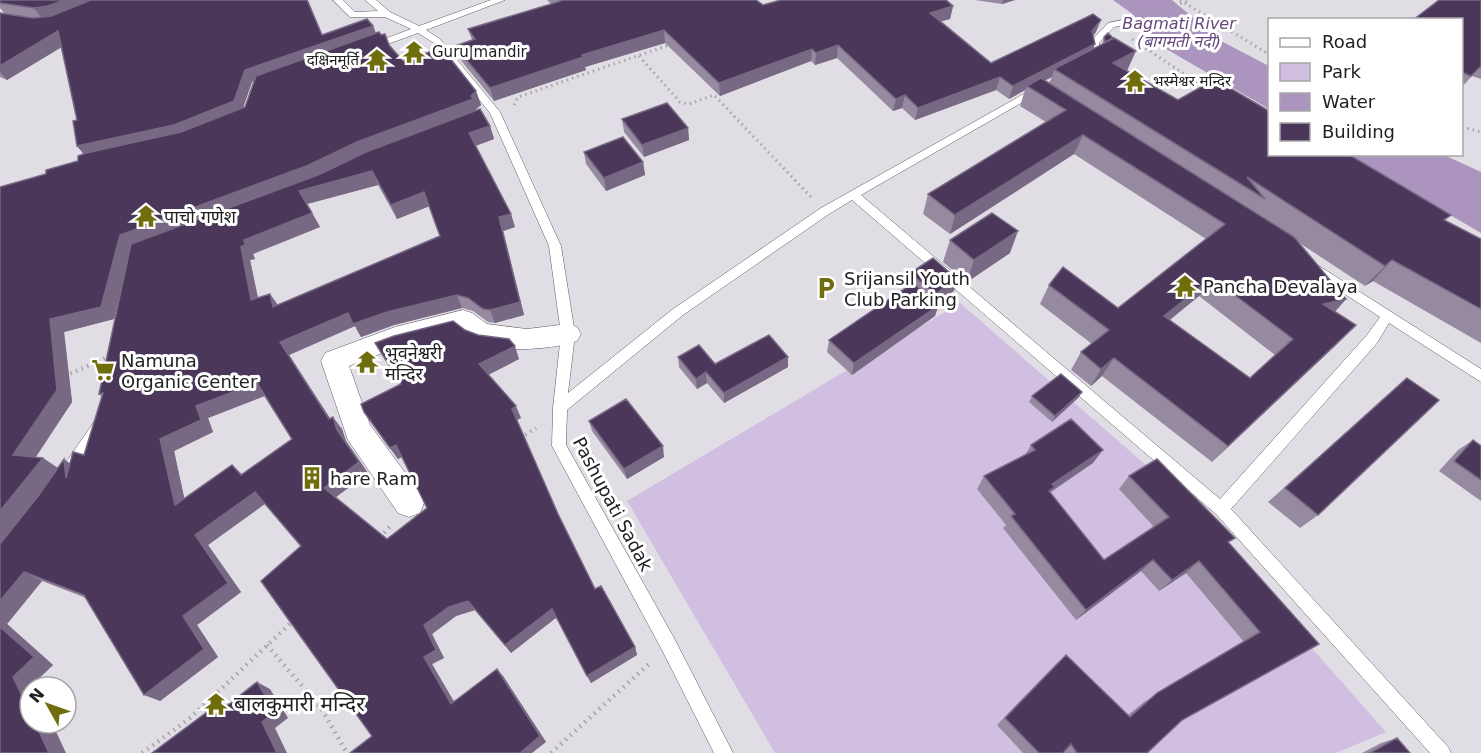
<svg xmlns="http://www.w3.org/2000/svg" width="1481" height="753" font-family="'DejaVu Sans','Noto Sans Devanagari',sans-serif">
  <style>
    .green { fill: #d1bfe2 }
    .water { fill: #ab95be }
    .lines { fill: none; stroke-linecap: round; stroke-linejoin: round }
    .service-casing { stroke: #5e5b61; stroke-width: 1 }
    .minor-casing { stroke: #5e5b61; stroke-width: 1 }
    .path-far2 { stroke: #a6a3a9; stroke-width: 3; stroke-dasharray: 1.5 4; stroke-linecap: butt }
    .path-far1 { stroke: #a6a3a9; stroke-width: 4; stroke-dasharray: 1.5 4.5; stroke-linecap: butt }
    .path { stroke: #a6a3a9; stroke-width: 4.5; stroke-dasharray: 1.5 5; stroke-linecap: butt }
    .service { fill: #fff; fill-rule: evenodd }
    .minor { fill: #fff; fill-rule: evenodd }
    .wall { fill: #968aa0; fill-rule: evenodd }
    .shaded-wall { fill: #776984 }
    .building { fill: #4a375a; stroke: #776984; stroke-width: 1.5; fill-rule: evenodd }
    .labels { text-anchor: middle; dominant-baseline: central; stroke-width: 6; stroke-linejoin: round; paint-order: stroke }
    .far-poi-label { font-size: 15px; fill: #212023; stroke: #fff; text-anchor: start }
    .far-water-label { font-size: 16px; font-style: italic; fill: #65477d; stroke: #fff }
    .poi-label { font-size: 18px; fill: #212023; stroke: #fff; text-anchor: start }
    .street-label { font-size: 18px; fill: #212023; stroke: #fff }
    .near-poi-label { font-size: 21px; fill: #212023; stroke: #fff; text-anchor: start }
  </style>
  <rect width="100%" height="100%" fill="#e1dde5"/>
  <!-- green -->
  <path class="green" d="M 960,303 L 1163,480 L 1386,732 L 1336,753 L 775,753 L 627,501 Z"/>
  <!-- water -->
  <path class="water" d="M 1113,0 L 1172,0 L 1221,41 L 1269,66 L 1269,109 L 1163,47 L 1131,13 Z
    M 1347,155 L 1444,155 L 1481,172 L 1481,233 Z"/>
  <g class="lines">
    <!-- service casing -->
    <g class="service-casing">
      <path id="service" d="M 333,0 L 343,0 L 355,12 L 378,11 L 365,0 L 376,0 L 390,12 L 419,26 L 491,0 L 505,0 L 426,30 L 440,39 L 500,112 L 561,246 L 575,334 L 568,393 L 673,309 L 821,208 L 1038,86 L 1042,87 L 1042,91 L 861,195 L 1220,499 L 1367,335 L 1380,317 L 1308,270 L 1306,267 L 1308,264 L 1316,264 L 1481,369 L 1481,382 L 1389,323 L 1377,343 L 1231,509 L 1448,747 L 1451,753 L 1430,753 L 1216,514 L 852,200 L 829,214 L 683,315 L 567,410 L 566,445 L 674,638 L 733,753 L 714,753 L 662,650 L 552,446 L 553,408 L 561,334 L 549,246 L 490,113 L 434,43 L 418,33 L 374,49 L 368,49 L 368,45 L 411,29 L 385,17 L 350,17 Z
        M 1127,19 L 1130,20 L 1130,24 L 1114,27 L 1099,43 L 1103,59 L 1101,61 L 1089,64 L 1087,62 L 1093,58 L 1091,41 L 1108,23 Z
        M 99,420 L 104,422 L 106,426 L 104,430 L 76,472 L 71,473 L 66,472 L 64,467 L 66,462 L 94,422 Z"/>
    </g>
    <!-- minor casing -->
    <g class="minor-casing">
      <path id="minor" d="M 463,310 L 472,313 L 487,324 L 527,329 L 568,324 L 577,327 L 581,334 L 577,341 C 552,350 499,353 474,342 C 469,340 464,335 459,331 L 400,346 L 349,366 L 370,425 L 420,493 L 424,503 L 420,513 L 409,517 L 398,513 L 348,440 L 321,361 L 325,353 L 395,327 Z"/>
    </g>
    <!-- path-far2 -->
    <path class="path-far2" d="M 1180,0 L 1270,55
      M 1144,16 L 1191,0
      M 1132,39 L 1205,88
      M 639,56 L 680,102 L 689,104 L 714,95 L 812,198
      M 514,105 L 518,97 L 672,44
      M 1462,127 L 1481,132"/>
    <!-- path-far1 -->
    <path class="path-far1" d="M 65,376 L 110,356
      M 520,438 L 536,428"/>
    <!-- path -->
    <path class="path" d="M 380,538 L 390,526
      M 267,645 L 321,708 L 347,753
      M 142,753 L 189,719 L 294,620
      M 551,753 L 651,662"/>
    <!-- service -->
    <use href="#service" class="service"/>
    <!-- minor -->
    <use href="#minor" class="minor"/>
  </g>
  <!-- wall -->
  <path class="wall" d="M 0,0 L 308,0 L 322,35 L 373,26 L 376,34 L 389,45 L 403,61 L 476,91 L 481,105 L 476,109 L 477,110 L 490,126 L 494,139 L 476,146 L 515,227 L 503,231 L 524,315 L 495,323 L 488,322 L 473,311 L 462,308 L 394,325 L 361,337 L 355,326 L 289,355 L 330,418 L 342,429 L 346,441 L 368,473 L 335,498 L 387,539 L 427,508 L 402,457 L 398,459 L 364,412 L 401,384 L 375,343 L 465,330 L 519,359 L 488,375 L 521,418 L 517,420 L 558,514 L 595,589 L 635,647 L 637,655 L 591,683 L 557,617 L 511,653 L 475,610 L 456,616 L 432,634 L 444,658 L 432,664 L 453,701 L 503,676 L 546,742 L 372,736 L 301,546 L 265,504 L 208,545 L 241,592 L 197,625 L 218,657 L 160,701 L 86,598 L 42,581 L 7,624 L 53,665 L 33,684 L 0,753 L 0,187 L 46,174 L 78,161 L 84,154 L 77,146 L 77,120 L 62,47 L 7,80 L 0,77 L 0,13 L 5,14 L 0,8 ZM 254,81 L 245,107 L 243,108 L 252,82 ZM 378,185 L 397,219 L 429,206 L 440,236 L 278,305 L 270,294 L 258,298 L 250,260 L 255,259 L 253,254 L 320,227 L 307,204 ZM 126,271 L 99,394 L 102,397 L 84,455 L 70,463 L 58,468 L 43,458 L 36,457 L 72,402 L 64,332 L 114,319 ZM 265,396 L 292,439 L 242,474 L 232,465 L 184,498 L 174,451 L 213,432 L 208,418 ZM 46,485 L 39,495 L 16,523 Z
    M 547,0 L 756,0 L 763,5 L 953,6 L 950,19 L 941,21 L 991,63 L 1096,32 L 1093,36 L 1094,49 L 1102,44 L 1104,37 L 1127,71 L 1178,100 L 1446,221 L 1481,239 L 1481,343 L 1373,281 L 1365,286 L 1298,242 L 1346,299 L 1335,312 L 1338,343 L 1212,462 L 1102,376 L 1091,386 L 1071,370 L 1081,352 L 1092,344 L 1040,304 L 1049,285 L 1118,308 L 1206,239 L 1074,154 L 950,234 L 923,214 L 928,194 L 1046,122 L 1020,106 L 1025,90 L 1009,99 L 996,90 L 915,120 L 902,108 L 893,111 L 837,58 L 815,65 L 811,61 L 720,96 L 665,43 L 585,67 L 586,70 L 494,101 L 459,58 L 455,46 L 472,40 L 468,29 L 551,4 ZM 1052,77 L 1049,83 L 1045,80 ZM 1199,296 L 1275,355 L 1250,378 L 1170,320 Z
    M 975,0 L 1015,0 L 1002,4 Z
    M 1481,0 L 1481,79 L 1472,76 L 1462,87 L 1461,20 Z
    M 622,119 L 688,128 L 689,140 L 644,157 L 624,132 Z
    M 584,152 L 643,162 L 645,175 L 606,191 L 586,164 Z
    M 950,240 L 1010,253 L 967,282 L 943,262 Z
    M 910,273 L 954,291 L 936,302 L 935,316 L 852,375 L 827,352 L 829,340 L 909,286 L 907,285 Z
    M 678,357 L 715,364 L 788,367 L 724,403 L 707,383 L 697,389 L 679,367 Z
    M 1407,378 L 1318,515 L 1300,528 L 1268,502 Z
    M 1082,392 L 1078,398 L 1052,422 L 1029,402 L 1032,396 Z
    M 589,421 L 664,457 L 627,479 L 592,431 Z
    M 1473,440 L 1481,446 L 1481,501 L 1439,471 L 1458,450 Z
    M 1031,445 L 1093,463 L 1050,493 L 1104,560 L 1154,527 L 1119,489 L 1129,476 L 1229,543 L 1319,644 L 1182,720 L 1147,753 L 1023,753 L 997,725 L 1056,664 L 1066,655 L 1128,715 L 1144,702 L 1244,642 L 1186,573 L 1159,591 L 1141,571 L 1076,620 L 1003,528 L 1006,525 L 977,489 L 984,476 L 1025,455 Z
    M 1397,738 L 1410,753 L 1362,753 L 1381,743 Z"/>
  <!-- shaded-wall -->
  <path class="shaded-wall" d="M 64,0 L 105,0 L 43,20 L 34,8 Z
    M 307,0 L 325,42 L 373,26 L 378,38 L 252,82 L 241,113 L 182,137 L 87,158 L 77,146 L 245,70 Z
    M 1003,0 L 1015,0 L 1002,4 Z
    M 953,6 L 950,19 L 928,25 L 930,13 Z
    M 1101,20 L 1096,32 L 1087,44 L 1092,31 Z
    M 664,30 L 665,43 L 585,67 L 586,70 L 494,101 L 490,88 L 582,55 Z
    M 58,31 L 68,43 L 7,80 L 0,72 L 0,66 Z
    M 1095,44 L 1090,57 L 1054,69 L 1052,77 L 1030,88 L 1027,86 L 1025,90 L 1009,99 L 1013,86 Z
    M 838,45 L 837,58 L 815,65 L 816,53 Z
    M 812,49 L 811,61 L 720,96 L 719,83 Z
    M 1136,51 L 1126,73 L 1113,63 Z
    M 1000,77 L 996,90 L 915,120 L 918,108 Z
    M 476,91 L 481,105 L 476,109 L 478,113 L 316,179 L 131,248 L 114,319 L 64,332 L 72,402 L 29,467 L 13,455 L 50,319 L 120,235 L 357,142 L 471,96 Z
    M 905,95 L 902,108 L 893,111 L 896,99 Z
    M 490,126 L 494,139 L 474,146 L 469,133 Z
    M 688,128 L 689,140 L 644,157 L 642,145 Z
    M 1083,135 L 1074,154 L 950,234 L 955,215 Z
    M 643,162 L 645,175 L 606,191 L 604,178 Z
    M 372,171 L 378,185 L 307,204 L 320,227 L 253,254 L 255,259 L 250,260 L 261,313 L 251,300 L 241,247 L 244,240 L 299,191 Z
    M 424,192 L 430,206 L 397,219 L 391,205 Z
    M 511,214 L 515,227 L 503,231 L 524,315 L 495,323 L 490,310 L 499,217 Z
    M 1018,231 L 1010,253 L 967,282 L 974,260 Z
    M 1392,260 L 1373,281 L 1365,286 L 1385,266 Z
    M 1212,278 L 1199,296 L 1152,334 L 1164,316 Z
    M 957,279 L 954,291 L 931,305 L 935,294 Z
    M 270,294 L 279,307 L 273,307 Z
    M 457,295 L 462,308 L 394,325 L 361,337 L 355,326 L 289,355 L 336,428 L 333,417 L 342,429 L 346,441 L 368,473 L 333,499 L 324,488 L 280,342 L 348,313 L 387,312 Z
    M 1346,299 L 1329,318 L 1323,304 Z
    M 939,305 L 935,316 L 852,375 L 854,363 Z
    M 1356,325 L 1338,343 L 1212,462 L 1228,446 Z
    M 515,346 L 519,359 L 484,377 L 479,364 Z
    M 788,357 L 788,367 L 724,403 L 724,393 Z
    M 1114,358 L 1102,376 L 1091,386 L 1101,369 Z
    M 706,372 L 707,383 L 697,389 L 696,379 Z
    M 257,383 L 267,395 L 208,418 L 213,432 L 174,451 L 188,515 L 175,505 L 160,439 L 196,406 Z
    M 1082,392 L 1078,398 L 1052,422 L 1055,416 Z
    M 516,406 L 521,418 L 517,420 L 512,409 Z
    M 396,445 L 404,456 L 398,459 L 390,448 Z
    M 663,446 L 664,457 L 627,479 L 624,469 Z
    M 1103,450 L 1093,463 L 1051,491 L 1046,499 L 1052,484 Z
    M 43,458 L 59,469 L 0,544 L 0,511 Z
    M 64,459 L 79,470 L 66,478 Z
    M 255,492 L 266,503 L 208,545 L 241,592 L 197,625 L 218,657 L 160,701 L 144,695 L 183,616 L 195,535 Z
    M 1153,560 L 1141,571 L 1076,620 L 1086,610 Z
    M 1199,561 L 1186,573 L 1159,591 L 1172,580 Z
    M 24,572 L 42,581 L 7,624 L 53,665 L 33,684 L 34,687 L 30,687 L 30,712 L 13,677 L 0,627 L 0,601 Z
    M 468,601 L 475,610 L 456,616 L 432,634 L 444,658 L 432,664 L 459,710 L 451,704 L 424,657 L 424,625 L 449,607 Z
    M 552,609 L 557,617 L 511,653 L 505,645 Z
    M 635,647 L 637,655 L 591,683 L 587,676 Z
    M 497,669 L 503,676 L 546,742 L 532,753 L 520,753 Z
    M 257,682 L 270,689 L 288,718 L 275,728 L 287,753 L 277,753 L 262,722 Z
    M 35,723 L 52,723 L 66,753 L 49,753 Z"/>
  <!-- building -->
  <path class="building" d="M 0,0 L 64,0 L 48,6 L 34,8 L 0,3 Z
    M 91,0 L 307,0 L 322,35 L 367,19 L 373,26 L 245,70 L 234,101 L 174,125 L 77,146 L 73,121 L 77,120 L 58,31 L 0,66 L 0,13 L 33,18 L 51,16 Z
    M 560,0 L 756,0 L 763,5 L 781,0 L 946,0 L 953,6 L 930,13 L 991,63 L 1093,14 L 1101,20 L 1092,31 L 1095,44 L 1013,86 L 1000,77 L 918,108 L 905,95 L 896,99 L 838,45 L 816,53 L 812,49 L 719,83 L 664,30 L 582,55 L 583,57 L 490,88 L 455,46 L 475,39 L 468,29 L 561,1 Z
    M 1439,0 L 1481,0 L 1481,66 L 1471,76 L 1461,72 L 1461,20 L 1413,20 Z
    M 379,32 L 381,35 L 385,34 L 389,45 L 403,61 L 442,48 L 476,91 L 471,96 L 473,99 L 357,142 L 309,165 L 120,235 L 101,307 L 50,319 L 57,390 L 13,455 L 43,458 L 0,511 L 0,187 L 46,174 L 46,170 L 78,161 L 78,156 L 86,153 L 181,132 L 245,107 L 256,76 Z
    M 1108,33 L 1113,38 L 1105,42 L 1104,37 Z
    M 1114,38 L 1136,51 L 1113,63 L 1178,100 L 1215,79 L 1269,111 L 1269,154 L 1348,154 L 1451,215 L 1444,220 L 1481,239 L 1481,309 L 1392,260 L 1385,266 L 1247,177 L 1265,199 L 1054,69 Z
    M 1041,78 L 1294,237 L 1346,299 L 1323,304 L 1356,325 L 1228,446 L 1114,358 L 1101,369 L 1081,352 L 1109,330 L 1049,285 L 1063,267 L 1118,308 L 1225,224 L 1083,135 L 955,215 L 928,194 L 1066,110 L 1027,86 ZM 1212,278 L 1293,339 L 1250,378 L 1164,316 Z
    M 667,103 L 688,128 L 642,145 L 622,119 Z
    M 480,109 L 490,126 L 469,133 L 511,214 L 499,217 L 520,302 L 490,310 L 483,309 L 468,298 L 457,295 L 387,312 L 353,324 L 348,313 L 280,342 L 329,419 L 333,417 L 337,430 L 359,462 L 324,488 L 387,539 L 427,508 L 396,445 L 390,448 L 364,412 L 361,404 L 401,384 L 375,343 L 394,336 L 453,321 L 465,330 L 478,335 L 509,339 L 515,346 L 479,364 L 516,406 L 512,409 L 558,514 L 595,589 L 601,586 L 635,647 L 587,676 L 552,609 L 505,645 L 468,601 L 449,607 L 424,625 L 436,650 L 424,657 L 451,704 L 497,669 L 540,736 L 520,753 L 350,753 L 372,736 L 261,581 L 301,546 L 255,492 L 195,535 L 228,583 L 183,616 L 204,649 L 144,695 L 84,595 L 24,572 L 0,601 L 0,544 L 39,495 L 64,459 L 66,478 L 73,452 L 84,455 L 103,393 L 99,394 L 131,244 L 318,175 L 366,152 ZM 372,171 L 391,205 L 424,192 L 440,236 L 273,307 L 270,294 L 251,300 L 241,247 L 245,245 L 244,240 L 312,213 L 299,191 ZM 257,383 L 292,439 L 241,475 L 232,465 L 175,505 L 160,439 L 201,420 L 196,406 Z
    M 623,137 L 643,162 L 604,178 L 584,152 Z
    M 992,213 L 1018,231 L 974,260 L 950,240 Z
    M 933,258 L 957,279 L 935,294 L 910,273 Z
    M 913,283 L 939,305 L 854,363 L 829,340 Z
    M 769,335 L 788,357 L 724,393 L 706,372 L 696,379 L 678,357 L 699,345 L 715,364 Z
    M 1061,374 L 1082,392 L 1055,416 L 1032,396 Z
    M 1407,378 L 1439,400 L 1318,515 L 1285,488 Z
    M 626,399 L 663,446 L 624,469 L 589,421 Z
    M 1071,419 L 1103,450 L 1052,484 L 1055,487 L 1049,491 L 1104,560 L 1169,517 L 1129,476 L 1157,459 L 1235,538 L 1228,542 L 1319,644 L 1182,720 L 1147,753 L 1077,753 L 1071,744 L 1063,753 L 1039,753 L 1005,718 L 1066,655 L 1130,717 L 1157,693 L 1260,632 L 1199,561 L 1172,580 L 1153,560 L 1086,610 L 1011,516 L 1015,514 L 984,476 L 1035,450 L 1031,445 Z
    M 1473,440 L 1481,446 L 1481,480 L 1454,461 Z
    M 0,627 L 34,657 L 13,677 L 30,712 L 30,723 L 35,723 L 49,753 L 0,753 Z
    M 257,682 L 275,712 L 262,722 L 277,753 L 152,753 L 211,709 L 215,715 Z
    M 1397,738 L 1410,753 L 1370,753 Z"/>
  <!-- icons -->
  <defs>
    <g id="temple-bare" transform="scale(1.8)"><path d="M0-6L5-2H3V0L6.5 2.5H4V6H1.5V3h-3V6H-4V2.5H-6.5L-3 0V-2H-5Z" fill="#706d0d" stroke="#fff" stroke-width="2.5" paint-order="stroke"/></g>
    <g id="parking-bare" transform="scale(1.8)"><path d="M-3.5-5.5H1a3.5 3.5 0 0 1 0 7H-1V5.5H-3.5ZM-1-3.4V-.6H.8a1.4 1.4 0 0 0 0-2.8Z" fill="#706d0d" stroke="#fff" stroke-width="2.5" paint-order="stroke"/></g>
    <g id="supermarket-bare" transform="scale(1.8)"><path d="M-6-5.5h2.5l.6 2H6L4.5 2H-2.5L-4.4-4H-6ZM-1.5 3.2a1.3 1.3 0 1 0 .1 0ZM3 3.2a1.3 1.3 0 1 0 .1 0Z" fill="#706d0d" stroke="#fff" stroke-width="2.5" paint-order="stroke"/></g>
    <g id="building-bare" transform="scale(1.8)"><path d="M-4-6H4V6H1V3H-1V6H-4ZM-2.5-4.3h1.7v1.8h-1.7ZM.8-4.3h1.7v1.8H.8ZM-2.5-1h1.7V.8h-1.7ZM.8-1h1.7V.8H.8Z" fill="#706d0d" stroke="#fff" stroke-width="2.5" paint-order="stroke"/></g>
  </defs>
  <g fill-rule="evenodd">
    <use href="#temple-bare" x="414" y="52"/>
    <use href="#temple-bare" x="377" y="60"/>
    <use href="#temple-bare" x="1135" y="81"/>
    <use href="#temple-bare" x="146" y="216"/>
    <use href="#temple-bare" x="1185" y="286"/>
    <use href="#parking-bare" x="826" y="288"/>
    <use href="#temple-bare" x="367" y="362"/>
    <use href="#supermarket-bare" x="103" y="370"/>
    <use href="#building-bare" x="312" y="478"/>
    <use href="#temple-bare" x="216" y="704"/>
  </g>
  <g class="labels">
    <!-- far-poi labels -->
    <g class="far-poi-label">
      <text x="432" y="52">Guru mandir</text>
      <text x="359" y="60" text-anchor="end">दक्षिनमूर्ति</text>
      <text x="1153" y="81">भस्मेश्वर मन्दिर</text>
    </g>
    <!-- far-water labels -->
    <g class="far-water-label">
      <text x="1179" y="23">Bagmati River<tspan x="1179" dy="18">(बागमती नदी)</tspan></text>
    </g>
    <!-- poi labels -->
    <g class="poi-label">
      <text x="164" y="216">पाचो गणेश</text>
      <text x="844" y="278">Srijansil Youth<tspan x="844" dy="21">Club Parking</tspan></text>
      <text x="1203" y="286">Pancha Devalaya</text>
      <text x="385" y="352">भुवनेश्वरी<tspan x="385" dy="21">मन्दिर</tspan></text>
      <text x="121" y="360">Namuna<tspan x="121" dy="21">Organic Center</tspan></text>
      <text x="330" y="478">hare Ram</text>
    </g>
    <!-- street labels -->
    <g class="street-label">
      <text transform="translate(613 504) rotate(62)">Pashupati Sadak</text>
    </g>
    <!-- near-poi labels -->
    <g class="near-poi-label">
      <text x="234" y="704">बालकुमारी मन्दिर</text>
    </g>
  </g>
  <!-- legend -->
  <rect x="1268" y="18" width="195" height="138" fill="#ffffff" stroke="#a6a6a7" stroke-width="1.5"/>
  <rect x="1280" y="38" width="30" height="9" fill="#ffffff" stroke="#a6a6a7" stroke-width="1.5"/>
  <text x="1322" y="48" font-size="18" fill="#212023">Road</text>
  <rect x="1280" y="63" width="30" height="18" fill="#d1bfe2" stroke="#a6a6a7" stroke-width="1.5"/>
  <text x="1322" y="78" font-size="18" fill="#212023">Park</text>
  <rect x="1280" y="93" width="30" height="18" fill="#ab95be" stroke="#a6a6a7" stroke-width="1.5"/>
  <text x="1322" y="108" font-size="18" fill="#212023">Water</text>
  <rect x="1280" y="123" width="30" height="18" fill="#4a375a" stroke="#a6a6a7" stroke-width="1.5"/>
  <text x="1322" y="138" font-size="18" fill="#212023">Building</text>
  <!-- north arrow -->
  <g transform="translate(48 705) rotate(310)"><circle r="28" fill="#ffffff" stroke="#a6a6a7" stroke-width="1.5"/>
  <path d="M0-4.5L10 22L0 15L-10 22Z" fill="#706d0d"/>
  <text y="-9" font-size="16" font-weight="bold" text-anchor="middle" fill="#212023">N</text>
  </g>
</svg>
